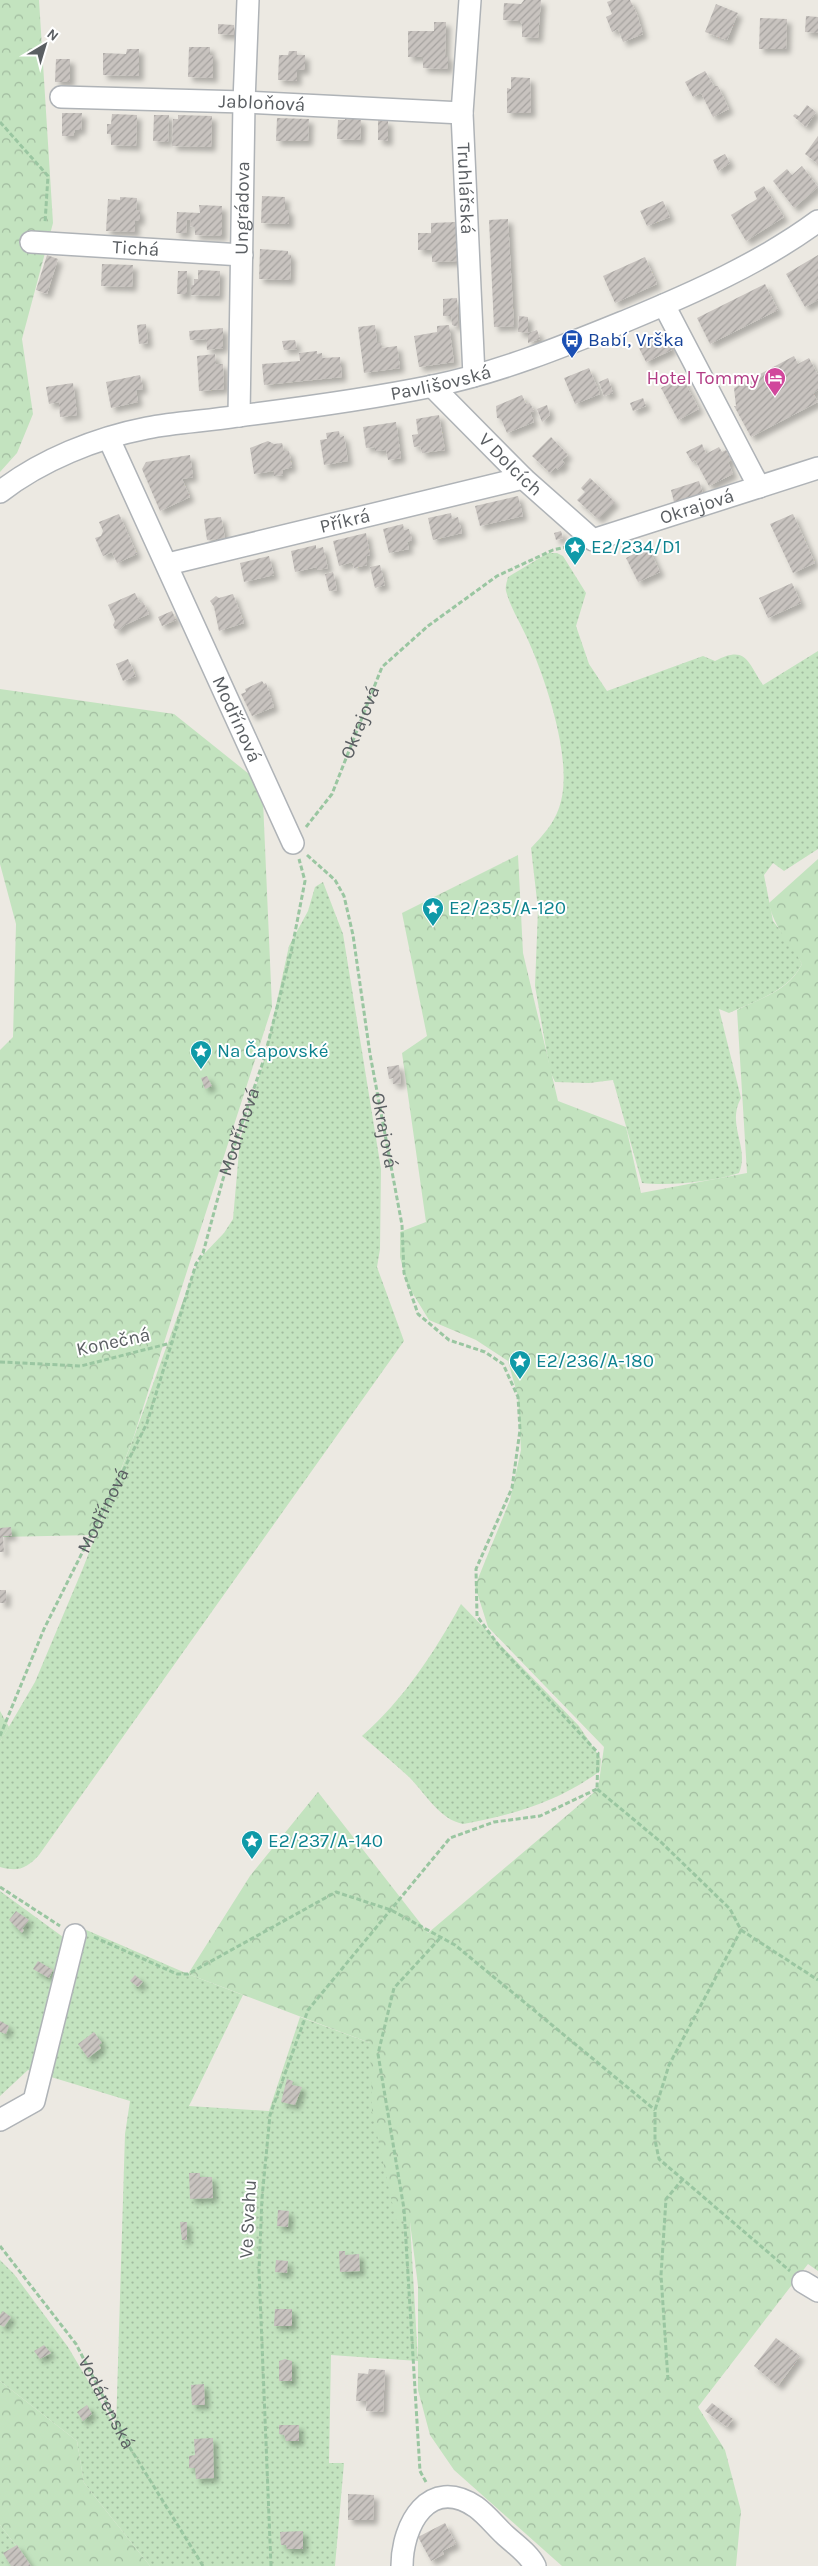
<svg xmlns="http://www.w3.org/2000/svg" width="818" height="2566" font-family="Karla,sans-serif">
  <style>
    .green { fill: url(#green-dots) }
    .forest { fill: url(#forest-crowns) }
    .building { fill: url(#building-hatch); filter: url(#shadow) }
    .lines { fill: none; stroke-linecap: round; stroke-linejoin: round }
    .minor-casing { stroke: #afb3b7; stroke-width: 24 }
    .path { stroke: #9ac6a1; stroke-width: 3; stroke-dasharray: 5 2.5; stroke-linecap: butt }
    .minor { stroke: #fff; stroke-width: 21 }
    .labels { text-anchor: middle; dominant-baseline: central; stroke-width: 4; stroke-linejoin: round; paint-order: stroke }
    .street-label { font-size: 19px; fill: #5a5e62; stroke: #fff }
    .transit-label { font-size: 19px; fill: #164399; stroke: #fff; text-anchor: start }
    .hotel-label { font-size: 19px; fill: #b23c85; stroke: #fff; text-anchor: end }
    .culture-label { font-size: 19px; fill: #0d838f; stroke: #fff; text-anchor: start }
  </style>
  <defs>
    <pattern id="green-dots" width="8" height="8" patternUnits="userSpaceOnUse" patternTransform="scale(1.25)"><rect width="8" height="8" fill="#c3e3bf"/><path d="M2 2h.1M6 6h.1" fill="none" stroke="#a1bb9f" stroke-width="1.8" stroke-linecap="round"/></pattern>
    <pattern id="forest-crowns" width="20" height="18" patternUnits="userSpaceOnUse" patternTransform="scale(1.25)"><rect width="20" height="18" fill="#c3e3bf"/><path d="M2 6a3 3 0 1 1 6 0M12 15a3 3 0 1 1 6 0" fill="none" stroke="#a1bb9f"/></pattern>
    <pattern id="building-hatch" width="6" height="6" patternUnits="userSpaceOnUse" patternTransform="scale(1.25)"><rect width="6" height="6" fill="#c8c3bf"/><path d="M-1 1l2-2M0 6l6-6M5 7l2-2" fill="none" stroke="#a5a29f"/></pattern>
    <filter id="shadow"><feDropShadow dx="4.5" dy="4.5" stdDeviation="2.5" flood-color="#0004"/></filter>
  </defs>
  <rect width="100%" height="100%" fill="#ece9e2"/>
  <!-- green -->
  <path class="green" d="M 548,553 L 557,553 L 563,556 L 586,593 L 576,626 L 589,664 L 607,691 L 703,656 L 715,661 C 746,645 747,661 763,685 L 818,651 L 818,849 L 784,871 L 773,863 L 764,875 L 773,921 L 794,948 L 802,964 C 789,991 755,1001 729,1013 L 719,1009 L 741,1098 C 726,1125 750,1147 739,1173 C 712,1182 671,1186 642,1183 L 613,1080 L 589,1083 L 555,1082 L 550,1071 L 535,986 L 538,909 L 531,848 C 543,835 553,825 559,808 C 575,765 546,680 528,640 C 521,624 510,607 506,591 C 505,587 507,581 508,577 Z
    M 323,882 L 343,934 L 381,1169 L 380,1249 L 377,1267 L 404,1341 L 39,1855 C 26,1869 18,1872 0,1867 L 0,1742 L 35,1682 L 83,1568 L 135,1434 L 193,1273 L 201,1257 L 224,1233 L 233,1219 L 240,1140 L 264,1060 L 289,946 L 308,911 L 315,887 Z
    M 461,1604 L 579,1726 L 601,1759 L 600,1771 C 558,1802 513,1815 463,1824 C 439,1819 426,1794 409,1777 C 394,1763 378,1750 362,1736 C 404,1699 434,1653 461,1604 Z
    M 0,1891 L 63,1937 L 84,1929 L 188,1974 L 243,1995 L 189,2106 L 269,2111 L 300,2017 L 370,2043 L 410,2222 L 418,2361 L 331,2355 L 329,2463 L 344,2463 L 335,2566 L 150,2566 L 84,2483 L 77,2441 L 0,2381 L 0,2260 L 14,2274 L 68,2347 L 116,2428 L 125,2134 L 130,2101 L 28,2070 L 0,2096 Z
    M 0,2525 L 32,2566 L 0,2566 Z"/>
  <!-- forest -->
  <path class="forest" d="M 0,0 L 39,0 L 53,223 L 22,339 L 33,414 L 17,453 L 0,472 Z
    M 0,689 L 174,714 L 254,778 L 263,801 L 272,1007 L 133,1439 L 95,1535 L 0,1537 L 0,1050 L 13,1037 L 16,924 L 0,864 Z
    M 518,855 L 523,953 L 558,1101 L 626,1127 L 641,1193 L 747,1173 L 737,1010 C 761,998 790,990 802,964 C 790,941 774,929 769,903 L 818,859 L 818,2271 L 808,2264 L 698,2407 L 725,2450 L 741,2511 L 736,2566 L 562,2566 L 454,2470 L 430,2435 L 418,2390 L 418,2286 L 410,2222 L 396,2220 L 372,2112 L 370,2043 L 188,1974 L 250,1876 L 318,1792 L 428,1933 L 598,1789 L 604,1747 L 488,1627 L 475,1586 L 510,1500 L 521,1450 L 518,1397 L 508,1361 L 476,1340 L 429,1320 L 407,1284 L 400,1257 L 400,1232 L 426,1222 L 402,1053 L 427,1036 L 402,913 Z
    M 0,1711 L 9,1727 L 0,1742 Z
    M 0,2381 L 77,2441 L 84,2483 L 150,2566 L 32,2566 L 0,2525 Z"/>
  <!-- building -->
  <path class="building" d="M 524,0 L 541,0 L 538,38 L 522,37 L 522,24 L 520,21 L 503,20 L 504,3 L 521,4 Z
    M 612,0 L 630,0 L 637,14 L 643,34 L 623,42 L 618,29 L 612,32 L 606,17 L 612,14 L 607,2 Z
    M 716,4 L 738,13 L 727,40 L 705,32 Z
    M 806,16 L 818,17 L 818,33 L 805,32 Z
    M 760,18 L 787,19 L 786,49 L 759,49 Z
    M 434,22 L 446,22 L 445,56 L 448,56 L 448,69 L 423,68 L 423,57 L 408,57 L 408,31 L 434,31 Z
    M 218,24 L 234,25 L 234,35 L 218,34 Z
    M 189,47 L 210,47 L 210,55 L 213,55 L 213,78 L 188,77 Z
    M 127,49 L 139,49 L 139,76 L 103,75 L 103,53 L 126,54 Z
    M 289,51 L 297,51 L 297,55 L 305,55 L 305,70 L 297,70 L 297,81 L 278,80 L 279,55 L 288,55 Z
    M 56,59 L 70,59 L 70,82 L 55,82 Z
    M 705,71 L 714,86 L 718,86 L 729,109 L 713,117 L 701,93 L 693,97 L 685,82 Z
    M 511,77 L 530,78 L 531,113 L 507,113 L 507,88 L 511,89 Z
    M 807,105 L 816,112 L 806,127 L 793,116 L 795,114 L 799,116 Z
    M 62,113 L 82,113 L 81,130 L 75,130 L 73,136 L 62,136 Z
    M 112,114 L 137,115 L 136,146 L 111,145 L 111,134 L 107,134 L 107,124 L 111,124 Z
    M 154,115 L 169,115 L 168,142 L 153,141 Z
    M 178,115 L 212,116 L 211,147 L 172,146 L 173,119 L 178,119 Z
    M 345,117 L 361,120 L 360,140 L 337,139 L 338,120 L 345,120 Z
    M 277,118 L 309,119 L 308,141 L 276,141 Z
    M 378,120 L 388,121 L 388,141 L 378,140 Z
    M 818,136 L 818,164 L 805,154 Z
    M 725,154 L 730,163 L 718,171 L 713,160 Z
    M 802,166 L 818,187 L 794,208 L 773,181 L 787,169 L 792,175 Z
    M 764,186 L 784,217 L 746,241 L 731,215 L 757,199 L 754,192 Z
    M 262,196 L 285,197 L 285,210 L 289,210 L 289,224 L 261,223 Z
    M 120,197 L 137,198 L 136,210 L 140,210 L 140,221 L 135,220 L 135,232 L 106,231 L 108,199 L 120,200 Z
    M 663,201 L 670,217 L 647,226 L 640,211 Z
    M 199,205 L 222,206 L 222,236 L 195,235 L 195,227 L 190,226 L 191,220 L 187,220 L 186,233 L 176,233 L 177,212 L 200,213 Z
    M 508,219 L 514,326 L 494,327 L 489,220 Z
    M 456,222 L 457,261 L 432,262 L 432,250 L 418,250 L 418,233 L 431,233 L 431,223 Z
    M 260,249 L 288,251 L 288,255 L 291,255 L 290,280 L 259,279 Z
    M 47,255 L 58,259 L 47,294 L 36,290 Z
    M 818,255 L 818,300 L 805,307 L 786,274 Z
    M 645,257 L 657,284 L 615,303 L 603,276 Z
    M 102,264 L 133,265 L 132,287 L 101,286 Z
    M 198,270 L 220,271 L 219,296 L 191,295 L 191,285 L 194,285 L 194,279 L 198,279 Z
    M 178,271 L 187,271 L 187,294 L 177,294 Z
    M 765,284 L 778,310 L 710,344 L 697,318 Z
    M 457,298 L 458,327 L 452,325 L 451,316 L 443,316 L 443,299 Z
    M 519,316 L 528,317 L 528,333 L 518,332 Z
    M 146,324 L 148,343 L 139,344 L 137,325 Z
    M 375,325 L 377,343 L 381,343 L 382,348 L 397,346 L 400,368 L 364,373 L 358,327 Z
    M 449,325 L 454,362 L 419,367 L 414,336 L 437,332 L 437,326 Z
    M 223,328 L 223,348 L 207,350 L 206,339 L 190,340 L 189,331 Z
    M 537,330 L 540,339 L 528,343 L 528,333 Z
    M 666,333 L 672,350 L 646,362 L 638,346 Z
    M 295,340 L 297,349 L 284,350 L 282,341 Z
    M 317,351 L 317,354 L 322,353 L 322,358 L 340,357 L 342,377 L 264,385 L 262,364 L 300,361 L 299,353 Z
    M 215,354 L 216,364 L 223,364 L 224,389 L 199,391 L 197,356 Z
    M 794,356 L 798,364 L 809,358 L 818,375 L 818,390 L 813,393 L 818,402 L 751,437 L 734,406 L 736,406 L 734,388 Z
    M 589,368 L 600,394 L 575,404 L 564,378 Z
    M 140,375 L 143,389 L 136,390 L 138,402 L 111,408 L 106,382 Z
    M 682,377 L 699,409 L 678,420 L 661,388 Z
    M 608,378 L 613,393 L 604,396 L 599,382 Z
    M 73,383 L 77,415 L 60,417 L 59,402 L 49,404 L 46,387 Z
    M 522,395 L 526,404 L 530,403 L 534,411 L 530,412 L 534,422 L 507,433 L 501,419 L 497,418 L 496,406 Z
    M 643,398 L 646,406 L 633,411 L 630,403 Z
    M 547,405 L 550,415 L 542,422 L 537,409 Z
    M 439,415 L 445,450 L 422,453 L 420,446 L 414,447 L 412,435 L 418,434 L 416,419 Z
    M 396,422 L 401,458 L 388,460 L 386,450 L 375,451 L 375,447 L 366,448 L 363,427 Z
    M 339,431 L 340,437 L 344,436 L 348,461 L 324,465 L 320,440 L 327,439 L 326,433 Z
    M 551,437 L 568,455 L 562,460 L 565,463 L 558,470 L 556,467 L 550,473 L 532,456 Z
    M 268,441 L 274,444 L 282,443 L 284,451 L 289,451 L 292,467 L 282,470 L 283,475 L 274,476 L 274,471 L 254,474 L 250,448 Z
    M 702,444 L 706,454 L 719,447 L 722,452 L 726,450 L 732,460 L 728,462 L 733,474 L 709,486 L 695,460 L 692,462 L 686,452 Z
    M 190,455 L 193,477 L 182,479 L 190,497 L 160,511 L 142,469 L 146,462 Z
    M 590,478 L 615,502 L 598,519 L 577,500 L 585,492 L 581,488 Z
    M 699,481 L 703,493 L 674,502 L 671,490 Z
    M 518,496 L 523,516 L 480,526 L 475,506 Z
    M 451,513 L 452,519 L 458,517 L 462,533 L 433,540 L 428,518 Z
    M 119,514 L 137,554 L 117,563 L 112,552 L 103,556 L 95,538 L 101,536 L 103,531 L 99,522 Z
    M 793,514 L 815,563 L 793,573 L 770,524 Z
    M 221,517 L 225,538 L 207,540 L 204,519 Z
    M 403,524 L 404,530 L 409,529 L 412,540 L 407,542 L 409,549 L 389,553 L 383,529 Z
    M 561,531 L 563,538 L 556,540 L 554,533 Z
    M 366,533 L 370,555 L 366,556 L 367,565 L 354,568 L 352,562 L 339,566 L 333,541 Z
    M 316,545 L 316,549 L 323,547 L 328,568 L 317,570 L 317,567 L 295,572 L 291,551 Z
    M 648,547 L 660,572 L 638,582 L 626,558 Z
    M 269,556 L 274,575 L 244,582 L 240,563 Z
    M 380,565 L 385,585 L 375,588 L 370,567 Z
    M 333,572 L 337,590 L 329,591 L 325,574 Z
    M 792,583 L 801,603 L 768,618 L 759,598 Z
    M 135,593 L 140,603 L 143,602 L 149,614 L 125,625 L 119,630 L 115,629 L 113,625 L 115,621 L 108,605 Z
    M 233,594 L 244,623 L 219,631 L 214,607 L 210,601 L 216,596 L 219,598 Z
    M 172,611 L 176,620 L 162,626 L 158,617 Z
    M 128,659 L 136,676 L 123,681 L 116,664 Z
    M 262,681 L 264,684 L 266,683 L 274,707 L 252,716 L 241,694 L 246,692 L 245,689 Z
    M 399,1065 L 401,1083 L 393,1084 L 393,1078 L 389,1079 L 387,1067 Z
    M 207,1076 L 212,1086 L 205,1089 L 201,1078 Z
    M 11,1527 L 12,1536 L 3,1536 L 4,1552 L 0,1552 L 0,1528 Z
    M 0,1590 L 6,1590 L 6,1603 L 0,1603 Z
    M 16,1911 L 29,1920 L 22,1929 L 24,1930 L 22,1933 L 9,1920 Z
    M 38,1961 L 53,1970 L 49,1978 L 33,1969 Z
    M 135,1975 L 143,1982 L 138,1987 L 130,1981 Z
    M 0,2021 L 9,2026 L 6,2034 L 0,2032 Z
    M 94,2032 L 102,2043 L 99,2045 L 101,2048 L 88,2058 L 78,2044 Z
    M 287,2079 L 293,2081 L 292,2085 L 302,2087 L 295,2105 L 281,2102 Z
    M 189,2173 L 200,2173 L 200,2177 L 212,2177 L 213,2198 L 190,2199 Z
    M 278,2210 L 289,2211 L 288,2227 L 277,2226 Z
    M 180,2222 L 187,2222 L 187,2240 L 182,2240 Z
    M 339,2251 L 345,2251 L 345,2255 L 359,2254 L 360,2271 L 340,2272 Z
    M 276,2260 L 288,2261 L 287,2273 L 275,2272 Z
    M 275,2309 L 292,2309 L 292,2326 L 274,2326 Z
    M 3,2311 L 11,2317 L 4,2327 L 0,2325 L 0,2315 Z
    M 776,2338 L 800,2356 L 778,2386 L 754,2366 Z
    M 44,2345 L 51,2353 L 40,2359 L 34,2351 Z
    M 285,2359 L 292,2361 L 292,2381 L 279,2381 L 279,2361 Z
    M 369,2369 L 385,2370 L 383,2412 L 366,2411 L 367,2401 L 356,2401 L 358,2373 L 368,2374 Z
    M 204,2384 L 205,2405 L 192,2405 L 191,2385 Z
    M 712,2403 L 733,2419 L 727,2427 L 705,2411 Z
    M 87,2405 L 92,2414 L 83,2421 L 77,2412 Z
    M 279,2425 L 299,2425 L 299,2441 L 286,2441 L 284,2435 L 279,2434 Z
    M 213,2438 L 214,2478 L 196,2479 L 195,2468 L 189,2468 L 189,2456 L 195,2455 L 194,2439 Z
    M 348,2494 L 374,2495 L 373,2520 L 348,2520 Z
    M 445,2523 L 456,2544 L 442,2551 L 444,2554 L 431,2561 L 418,2537 Z
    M 303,2531 L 303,2549 L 287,2549 L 286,2545 L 281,2545 L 280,2532 Z
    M 17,2545 L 31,2566 L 11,2566 L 3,2553 Z"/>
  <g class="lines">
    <!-- minor casing -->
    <g class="minor-casing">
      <g id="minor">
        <path id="s5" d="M 470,0 L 462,113 L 474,376"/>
        <path id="s6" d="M 61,97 L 244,102 L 462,113"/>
        <path id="s7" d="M 31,242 L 242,255"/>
        <path d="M 664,305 L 759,487"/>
        <path id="s8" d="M 432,386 L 523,478 L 593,540 L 818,468"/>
        <path id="s9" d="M 239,416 L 244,102 L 248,0"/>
        <path id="s10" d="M 109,439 L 293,843"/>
        <path id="s11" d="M 0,492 C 41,460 96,438 147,428 C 177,422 208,421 238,416 C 303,408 369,399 433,386 C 501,372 564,346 628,320 C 693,293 761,263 818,221"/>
        <path id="s12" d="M 168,564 L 523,478"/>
        <path d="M 0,2120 L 34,2101 L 75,1935"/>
        <path d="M 803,2282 L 818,2291"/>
        <path d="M 402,2566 C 402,2525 429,2475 476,2507 C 487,2515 496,2527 506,2536 C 516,2545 529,2554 535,2566"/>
      </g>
    </g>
    <!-- path -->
    <g class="path">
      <path d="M 0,122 L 48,176 L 45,223"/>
      <path id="s1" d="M 306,827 L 332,794 L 382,667 L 428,626 L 497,576 L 553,550 L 570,546"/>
      <path id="s2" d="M 307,855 L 335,880 L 344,896 L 353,935 L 370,1054 L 402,1225 L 404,1273 L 418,1314 L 449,1340 L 485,1352 L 503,1364 L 518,1397 L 520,1430 L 512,1488 L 476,1569 L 477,1616 L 499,1646 L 598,1753 L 597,1789"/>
      <path d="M 0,1362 L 81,1366 L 171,1343"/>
      <path id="s3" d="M 0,1736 L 44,1629 L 147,1423 L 196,1264 L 203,1253 L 223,1179 L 264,1059 L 292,948 L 305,881 L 299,859"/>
      <path d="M 597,1789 L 662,1843 L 730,1909 L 741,1930 L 669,2065 L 655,2110 L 655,2140 L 659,2159 L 790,2271"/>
      <path d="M 0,1887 L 60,1926"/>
      <path d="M 741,1930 L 818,1980"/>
      <path d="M 94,1937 L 177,1974 L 188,1974 L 336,1892 L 391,1910 L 455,1945 L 655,2110"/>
      <path id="s4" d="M 0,2246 L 76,2344 L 127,2443 L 203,2566"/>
      <path d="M 668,2380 L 661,2275 L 666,2199 L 683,2179"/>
      <path d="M 426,2482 L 420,2471 L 404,2209 L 378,2054 L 394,1988 L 441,1937"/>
      <path d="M 271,2566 L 259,2270 L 262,2198 L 270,2115 L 308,2010 L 450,1838 L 494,1822 L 540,1816 L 597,1789"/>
    </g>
    <!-- minor -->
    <use href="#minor" class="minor"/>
  </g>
  <!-- icons -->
  <defs>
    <g id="bus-pin" transform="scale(1.125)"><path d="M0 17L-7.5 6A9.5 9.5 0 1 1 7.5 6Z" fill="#1a4fb4" stroke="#fff"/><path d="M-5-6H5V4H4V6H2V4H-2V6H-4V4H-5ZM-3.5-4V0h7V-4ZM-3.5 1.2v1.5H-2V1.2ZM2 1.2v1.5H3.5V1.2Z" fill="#fff"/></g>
    <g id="hotel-pin" transform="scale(1.125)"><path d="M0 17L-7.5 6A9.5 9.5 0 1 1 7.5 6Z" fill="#d1479c" stroke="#fff"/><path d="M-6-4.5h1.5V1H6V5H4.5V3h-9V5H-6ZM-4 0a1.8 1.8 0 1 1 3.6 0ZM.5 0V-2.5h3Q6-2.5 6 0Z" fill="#fff"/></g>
    <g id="sight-pin" transform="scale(1.125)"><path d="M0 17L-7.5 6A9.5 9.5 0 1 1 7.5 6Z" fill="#0f9aa8" stroke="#fff"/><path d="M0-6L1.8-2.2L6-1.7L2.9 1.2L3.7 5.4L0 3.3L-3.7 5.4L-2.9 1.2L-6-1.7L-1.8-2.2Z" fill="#fff"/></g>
  </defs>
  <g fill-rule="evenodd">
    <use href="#bus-pin" x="572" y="340"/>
    <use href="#hotel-pin" x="775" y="378"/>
    <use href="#sight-pin" x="575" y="547"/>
    <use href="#sight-pin" x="433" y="908"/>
    <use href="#sight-pin" x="201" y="1051"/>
    <use href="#sight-pin" x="520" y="1361"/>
    <use href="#sight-pin" x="252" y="1841"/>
  </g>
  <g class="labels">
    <!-- street labels -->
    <g class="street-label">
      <text stroke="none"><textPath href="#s6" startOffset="201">Jabloňová</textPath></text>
      <text stroke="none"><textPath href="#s5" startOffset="189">Truhlářská</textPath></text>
      <text stroke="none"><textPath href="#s9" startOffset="208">Ungrádova</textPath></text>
      <text stroke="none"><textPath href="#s7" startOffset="105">Tichá</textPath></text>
      <text stroke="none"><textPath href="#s11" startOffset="459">Pavlišovská</textPath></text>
      <text stroke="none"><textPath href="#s8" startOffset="111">V Dolcích</textPath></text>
      <text stroke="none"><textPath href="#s8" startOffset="332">Okrajová</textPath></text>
      <text stroke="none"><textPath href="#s12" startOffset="182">Příkrá</textPath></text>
      <text stroke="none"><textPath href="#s10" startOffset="308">Modřínová</textPath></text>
      <text stroke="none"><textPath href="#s1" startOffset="119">Okrajová</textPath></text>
      <text stroke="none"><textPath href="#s2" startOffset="294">Okrajová</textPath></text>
      <text stroke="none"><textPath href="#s3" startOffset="652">Modřínová</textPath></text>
      <text transform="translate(113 1342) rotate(-12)">Konečná</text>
      <text stroke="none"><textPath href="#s3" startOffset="248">Modřínová</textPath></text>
      <text transform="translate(248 2219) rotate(-87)">Ve Svahu</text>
      <text stroke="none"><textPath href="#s4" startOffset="190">Vodárenská</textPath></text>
    </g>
    <!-- transit labels -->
    <g class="transit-label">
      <text x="588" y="340">Babí, Vrška</text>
    </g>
    <!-- hotel labels -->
    <g class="hotel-label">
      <text x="759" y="378">Hotel Tommy</text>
    </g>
    <!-- culture labels -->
    <g class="culture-label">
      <text x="591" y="547">E2/234/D1</text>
      <text x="449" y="908">E2/235/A-120</text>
      <text x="217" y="1051">Na Čapovské</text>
      <text x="536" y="1361">E2/236/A-180</text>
      <text x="268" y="1841">E2/237/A-140</text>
    </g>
  </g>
  <!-- north arrow -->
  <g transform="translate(45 45) rotate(38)" stroke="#ffffff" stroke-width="4" paint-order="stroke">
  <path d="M0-4L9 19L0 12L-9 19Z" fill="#5a5e62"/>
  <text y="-8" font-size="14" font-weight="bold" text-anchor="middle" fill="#5a5e62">N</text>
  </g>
</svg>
